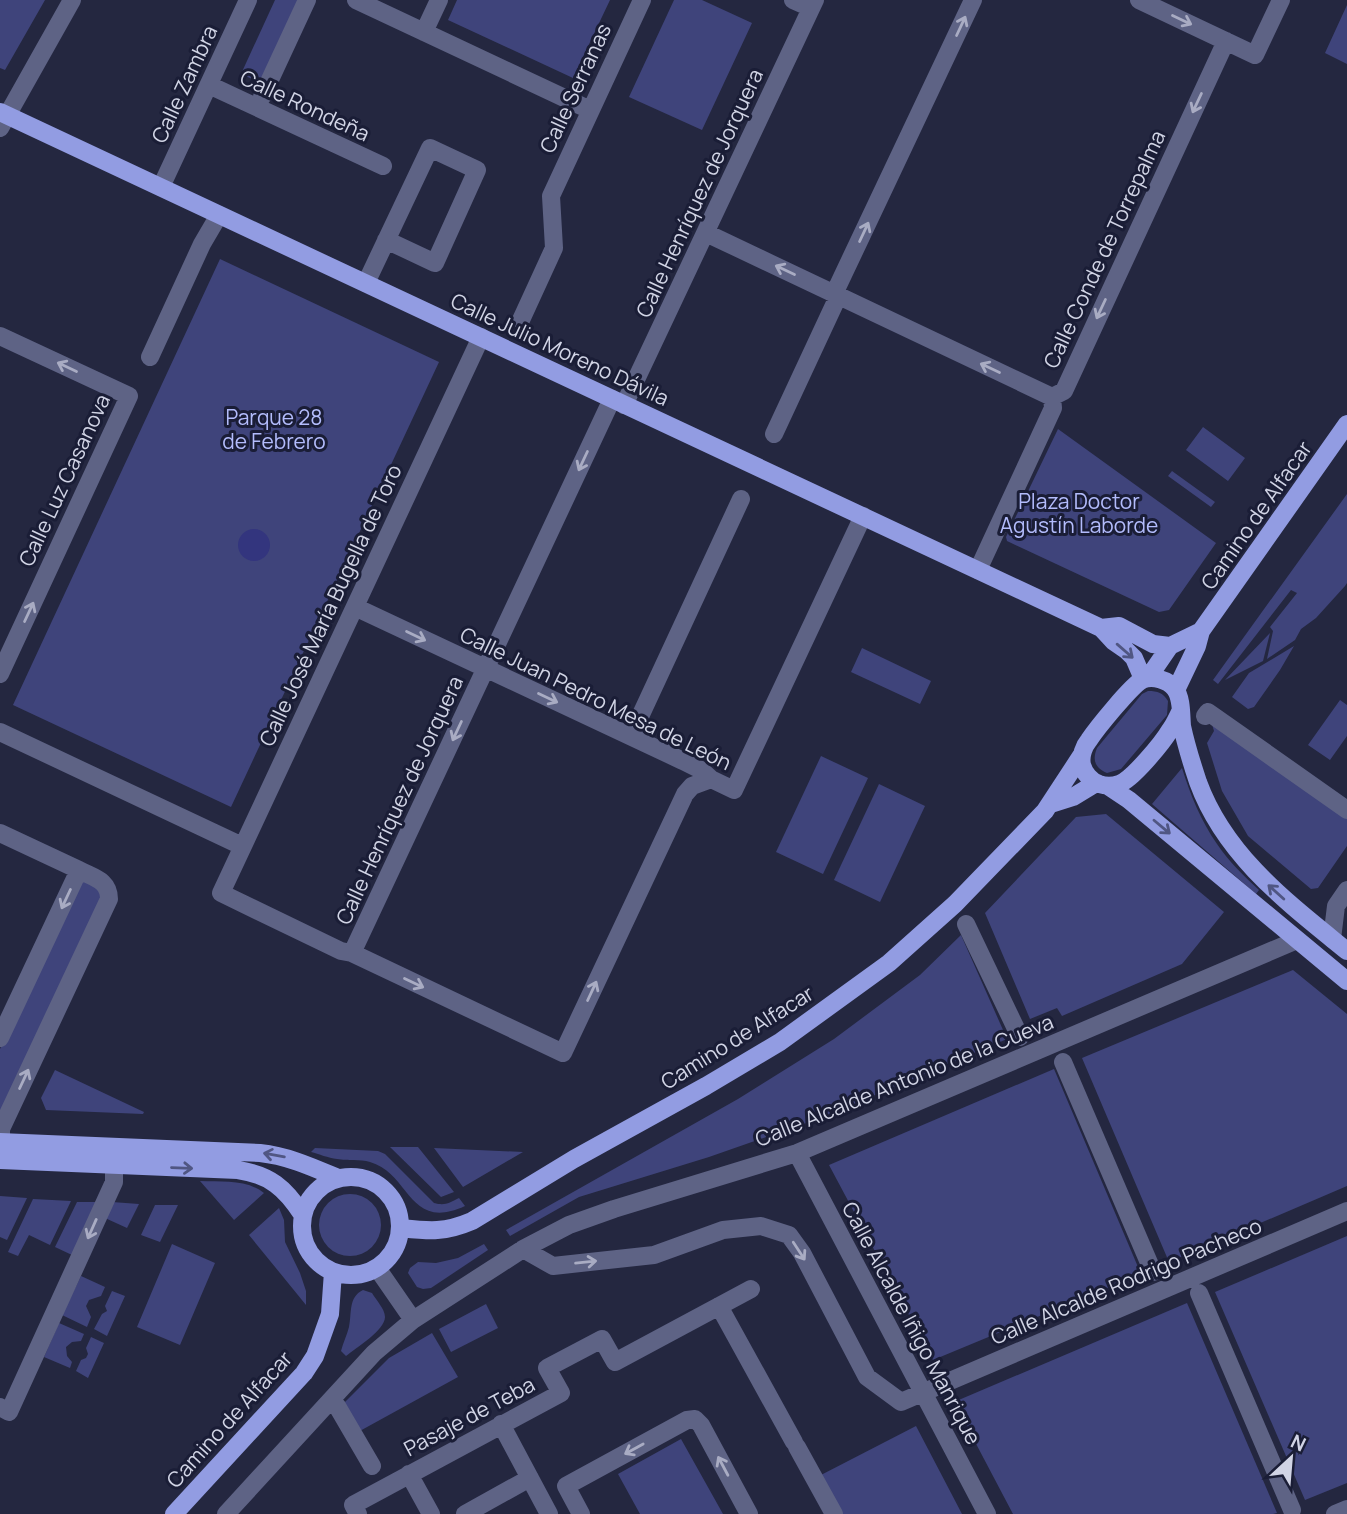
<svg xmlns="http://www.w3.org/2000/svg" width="1347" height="1514" font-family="Manrope,sans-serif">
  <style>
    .green { fill: #3f447b }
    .water { fill: #33357e }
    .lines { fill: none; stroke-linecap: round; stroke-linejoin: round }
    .minor { stroke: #5e6385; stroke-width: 18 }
    .major { stroke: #929ce2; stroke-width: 18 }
    .oneway { stroke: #a9acc3 }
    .oneway2 { stroke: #505683 }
    .labels { text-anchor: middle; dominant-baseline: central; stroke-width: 6; stroke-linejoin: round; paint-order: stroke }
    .street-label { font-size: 21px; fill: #d1d4e5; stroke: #1a1d36 }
    .park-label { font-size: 21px; fill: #b3bcfc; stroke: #1a1d36 }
  </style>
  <rect width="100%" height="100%" fill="#242740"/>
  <!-- green -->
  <path class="green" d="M 0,0 L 45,0 L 5,70 L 0,68 Z
    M 275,0 L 299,0 L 261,83 L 241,74 Z
    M 457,0 L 610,0 L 573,78 L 448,20 Z
    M 674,0 L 702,0 L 752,23 L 702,130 L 629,97 Z
    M 1347,5 L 1347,64 L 1325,53 Z
    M 220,259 L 439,362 L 231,807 L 13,705 Z
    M 1203,427 L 1245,458 L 1228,481 L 1186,450 Z
    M 1058,429 L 1216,543 L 1169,610 L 1159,612 L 1007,541 L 1006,537 Z
    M 1172,471 L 1215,502 L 1211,507 L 1168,476 Z
    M 1347,494 L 1347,583 L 1345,586 L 1316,618 L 1301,629 L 1295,640 L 1267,659 L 1273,631 L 1270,627 L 1297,593 L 1291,590 L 1218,684 L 1213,680 Z
    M 1270,633 L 1263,661 L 1225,680 Z
    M 1294,646 L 1280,670 L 1254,707 L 1248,709 L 1232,697 L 1249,673 Z
    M 862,648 L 931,681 L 920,704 L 851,672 Z
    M 1148,691 C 1158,691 1163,693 1168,701 L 1167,715 L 1121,769 L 1107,773 C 1095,768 1092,760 1097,748 L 1142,694 Z
    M 1340,700 L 1347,705 L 1347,736 L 1330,760 L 1308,745 Z
    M 1211,721 L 1347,814 L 1347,846 L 1318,888 L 1311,889 L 1248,836 L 1222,791 L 1207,743 L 1214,731 Z
    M 821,756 L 868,778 L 823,874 L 776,852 Z
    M 1182,768 C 1190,794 1201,821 1217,844 C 1229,862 1244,876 1259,890 L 1256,894 L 1152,804 Z
    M 879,784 L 925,806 L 880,902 L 834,880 Z
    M 1106,814 L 1224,912 L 1182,964 L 1062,1016 L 1057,1008 L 1030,1019 L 985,913 L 1076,817 Z
    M 86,880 L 103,888 L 105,897 L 0,1113 L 0,1049 L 78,883 Z
    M 961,935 L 1007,1039 L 821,1118 L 709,1157 L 579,1197 L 510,1236 L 506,1230 L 738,1099 L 834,1039 L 920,975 Z
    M 1293,970 L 1347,1014 L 1347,1186 L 1169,1262 L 1082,1058 Z
    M 1054,1069 L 1141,1274 L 933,1360 L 829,1165 Z
    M 55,1070 L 144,1112 L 143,1114 L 46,1110 L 41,1098 Z
    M 390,1147 L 418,1147 L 454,1192 L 441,1197 Z
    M 315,1148 L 378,1151 L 385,1154 L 434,1203 C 445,1206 449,1203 459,1198 L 465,1206 C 408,1232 411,1174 370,1162 C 360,1159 348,1161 337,1159 C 328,1158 319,1154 311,1152 Z
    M 434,1148 L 523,1152 L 463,1187 Z
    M 200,1181 C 223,1182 246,1179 264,1193 L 234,1220 Z
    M319 1225a31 31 0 1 1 62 0a31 31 0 1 1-62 0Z
    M 0,1196 L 27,1198 L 7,1240 L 0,1237 Z
    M 33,1199 L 71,1201 L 50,1245 L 29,1235 L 18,1256 L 8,1252 Z
    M 77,1202 L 98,1202 L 72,1255 L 55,1247 Z
    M 112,1202 L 139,1204 L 127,1228 L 105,1218 Z
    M 155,1205 L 178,1205 L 160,1242 L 141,1235 Z
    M 279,1208 L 284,1220 L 285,1242 L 300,1273 L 306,1291 L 306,1305 L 249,1235 Z
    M 1347,1236 L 1347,1483 L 1305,1500 L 1215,1292 Z
    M 172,1244 L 215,1263 L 180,1345 L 137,1327 Z
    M 484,1244 L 488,1250 L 431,1288 L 423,1289 L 417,1287 L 408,1273 L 410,1268 L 418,1262 L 436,1263 L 458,1258 Z
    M 81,1276 L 105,1287 L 101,1296 L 89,1300 L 86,1306 L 91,1317 L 87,1327 L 62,1315 Z
    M 363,1290 L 372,1293 C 376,1300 385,1309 385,1317 C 385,1330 356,1348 346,1356 L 341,1351 C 343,1343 347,1335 349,1327 C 352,1314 348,1297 363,1290 Z
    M 112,1291 L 125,1296 L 107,1336 L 94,1329 L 102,1314 L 107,1311 L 105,1306 Z
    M 1187,1303 L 1277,1513 L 1273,1514 L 1013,1514 L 954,1402 Z
    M 486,1304 L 498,1328 L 451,1352 L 439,1329 Z
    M 59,1323 L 84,1334 L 81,1341 L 72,1342 L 66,1347 L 67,1356 L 72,1362 L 70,1368 L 44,1357 Z
    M 432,1333 L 458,1377 L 358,1432 L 342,1405 L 389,1358 Z
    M 91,1337 L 104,1343 L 88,1378 L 76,1371 L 81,1360 L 86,1358 L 88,1354 L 86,1348 Z
    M 916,1426 L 962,1514 L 840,1514 L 819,1476 Z
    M 681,1439 L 723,1514 L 640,1514 L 618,1474 Z"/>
  <!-- water -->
  <path class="water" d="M238 545a16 16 0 1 1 32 0a16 16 0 1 1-32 0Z"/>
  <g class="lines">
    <!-- minor -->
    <path class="minor" d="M 356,0 L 590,110
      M 793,0 L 811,8
      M 1139,0 L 1255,55 L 1281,0
      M 424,32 L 439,0
      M 209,85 L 383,166
      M 262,97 L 307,0
      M 0,128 L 72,0
      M 161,187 L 248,0
      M 706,233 L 1052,397
      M 366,283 L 430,148 L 477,170 L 435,263 L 386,240
      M 834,294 L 973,0
      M 521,320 L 554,248 L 551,196 L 642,0
      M 0,336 L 129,396 L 0,674
      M 481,337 L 221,893 L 341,951 L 352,953 L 563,1053 L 685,794 L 692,786 L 711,779
      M 150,357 L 202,244 L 219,215
      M 1052,397 L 1064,391 L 1226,41
      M 624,405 L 815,0
      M 774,434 L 835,303
      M 978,570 L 1053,408 L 1052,397
      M 355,607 L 683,761 L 701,770 L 711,779 L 734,790 L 863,516
      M 1205,716 L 1208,712 L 1347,810
      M 0,732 L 242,846
      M 631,736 L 741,499
      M 0,833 L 79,870
      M 966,924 L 1020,1037
      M 1332,939 L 1336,906 L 1347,890
      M 352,953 L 612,399
      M 0,1038 L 79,870 C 94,878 109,880 109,899 L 1,1129 L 1,1142
      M 1063,1062 L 1153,1272
      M 797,1153 L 987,1514
      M 523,1249 L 553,1266 L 654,1255 L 723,1230 L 761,1226 L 789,1235 L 802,1253 L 867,1377 L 901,1402 L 1347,1211
      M 377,1268 L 413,1320
      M 1199,1293 L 1292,1510
      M 719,1306 L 794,1442
      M 337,1406 L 372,1466
      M 0,1407 L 9,1412 L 114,1182 L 114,1165
      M 501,1424 L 549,1514
      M 797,1447 L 834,1514
      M 409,1474 L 431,1514
      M 226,1514 L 374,1353 L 413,1320 L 523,1249 L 569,1225 L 614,1209 L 797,1153 L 1297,940
      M 358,1514 L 353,1505 L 561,1393 L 547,1368 L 602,1339 L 615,1362 L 751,1289
      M 465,1514 L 530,1478
      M 581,1514 L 566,1486 L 687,1420 L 695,1419 L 701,1425 L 749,1514
      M 1335,1514 L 1347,1509"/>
    <!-- major -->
    <path class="major" d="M 0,112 L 1101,628 L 1113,641 L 1126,650 L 1134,658 L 1143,679
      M 1101,628 L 1119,626 L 1153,644 L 1170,646
      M 1148,678 L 1170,646 L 1201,631
      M 1176,690 L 1197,646 L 1201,631 L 1347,424
      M 1180,712 C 1177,718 1174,725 1170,730 C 1163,742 1132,780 1119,784 C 1113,786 1105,786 1099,784 C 1091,781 1084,773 1082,765 C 1080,756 1084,746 1089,740 C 1097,728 1131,686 1142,680 C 1152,675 1169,680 1175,689 C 1182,698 1181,715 1182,726 C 1186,745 1192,764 1198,782 C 1225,856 1288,903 1347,951
      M 1108,786 L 1129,800 L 1347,981
      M 1051,804 L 1073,797 L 1096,783
      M 0,1142 L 260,1153 C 288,1156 312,1167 338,1178
      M 0,1160 L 238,1170 C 270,1175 285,1188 302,1214
      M302 1226a49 49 0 1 1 98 0a49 49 0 1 1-98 0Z
      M 400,1228 C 429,1231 444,1233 472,1221 L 574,1159 L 706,1086 L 780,1042 L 889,963 L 955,904 L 1045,811 L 1081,756
      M 174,1514 L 304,1373 L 315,1356 L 330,1314 L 333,1272"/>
  </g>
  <!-- one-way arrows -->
  <defs><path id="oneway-shaft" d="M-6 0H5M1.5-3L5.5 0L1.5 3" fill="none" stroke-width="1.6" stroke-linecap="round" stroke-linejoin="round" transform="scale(1.75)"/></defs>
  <g class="oneway">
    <use href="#oneway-shaft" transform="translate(1182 20) rotate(25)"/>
    <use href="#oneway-shaft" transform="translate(961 26) rotate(-65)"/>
    <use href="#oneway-shaft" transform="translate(1197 103) rotate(115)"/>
    <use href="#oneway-shaft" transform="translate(864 232) rotate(-65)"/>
    <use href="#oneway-shaft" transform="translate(785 270) rotate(-155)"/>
    <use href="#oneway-shaft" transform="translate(1101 309) rotate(115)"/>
    <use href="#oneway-shaft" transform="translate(67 367) rotate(-155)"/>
    <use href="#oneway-shaft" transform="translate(990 368) rotate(-155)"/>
    <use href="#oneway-shaft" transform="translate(583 461) rotate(115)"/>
    <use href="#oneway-shaft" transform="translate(29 612) rotate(-65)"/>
    <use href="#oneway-shaft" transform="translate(416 636) rotate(26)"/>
    <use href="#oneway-shaft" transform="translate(548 698) rotate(25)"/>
    <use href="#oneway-shaft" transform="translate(457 731) rotate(115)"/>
    <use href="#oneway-shaft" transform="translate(66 899) rotate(115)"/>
    <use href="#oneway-shaft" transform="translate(414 983) rotate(25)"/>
    <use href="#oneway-shaft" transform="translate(592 991) rotate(-65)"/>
    <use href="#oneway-shaft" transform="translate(24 1079) rotate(-65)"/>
    <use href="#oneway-shaft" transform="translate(92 1229) rotate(114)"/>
    <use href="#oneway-shaft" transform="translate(799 1251) rotate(57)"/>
    <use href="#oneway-shaft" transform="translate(586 1262) rotate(-6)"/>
    <use href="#oneway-shaft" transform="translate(634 1449) rotate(151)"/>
    <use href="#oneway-shaft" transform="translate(723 1466) rotate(-118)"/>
  </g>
  <g class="oneway2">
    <use href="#oneway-shaft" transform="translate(1125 651) rotate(41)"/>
    <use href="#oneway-shaft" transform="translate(1162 827) rotate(40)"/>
    <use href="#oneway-shaft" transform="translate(1276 892) rotate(-138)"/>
    <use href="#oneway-shaft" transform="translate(274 1155) rotate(-170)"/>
    <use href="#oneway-shaft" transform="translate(182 1168) rotate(2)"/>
  </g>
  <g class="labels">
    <!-- street labels -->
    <g class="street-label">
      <text transform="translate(184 84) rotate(-65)">Calle Zambra</text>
      <text transform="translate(575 88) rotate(-65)">Calle Serranas</text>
      <text transform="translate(305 105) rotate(25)">Calle Rondeña</text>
      <text transform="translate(699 193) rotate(-65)">Calle Henríquez de Jorquera</text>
      <text transform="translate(1104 249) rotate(-65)">Calle Conde de Torrepalma</text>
      <text transform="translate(560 349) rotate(25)">Calle Julio Moreno Dávila</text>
      <text transform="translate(64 480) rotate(-65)">Calle Luz Casanova</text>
      <text transform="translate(1256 515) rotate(-55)">Camino de Alfacar</text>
      <text transform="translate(330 605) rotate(-65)">Calle José María Bugella de Toro</text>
      <text transform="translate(596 698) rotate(26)">Calle Juan Pedro Mesa de León</text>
      <text transform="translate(399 800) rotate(-65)">Calle Henríquez de Jorquera</text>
      <text transform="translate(737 1037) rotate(-32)">Camino de Alfacar</text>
      <text transform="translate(904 1080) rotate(-22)">Calle Alcalde Antonio de la Cueva</text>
      <text transform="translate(1126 1281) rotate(-23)">Calle Alcalde Rodrigo Pacheco</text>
      <text transform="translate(912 1323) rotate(62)">Calle Alcalde Iñigo Manrique</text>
      <text transform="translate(469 1416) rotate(-28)">Pasaje de Teba</text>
      <text transform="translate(229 1419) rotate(-48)">Camino de Alfacar</text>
    </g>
    <!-- park labels -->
    <g class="park-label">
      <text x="274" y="417">Parque 28<tspan x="274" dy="24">de Febrero</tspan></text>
      <text x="1079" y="501">Plaza Doctor<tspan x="1079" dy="24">Agustín Laborde</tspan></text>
    </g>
  </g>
  <!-- north arrow -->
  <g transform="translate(1291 1458) rotate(26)" stroke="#1a1d36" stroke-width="5" paint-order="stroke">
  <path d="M0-5L12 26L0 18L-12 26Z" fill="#d1d4e5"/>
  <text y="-10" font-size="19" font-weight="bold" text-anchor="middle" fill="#d1d4e5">N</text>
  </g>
</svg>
